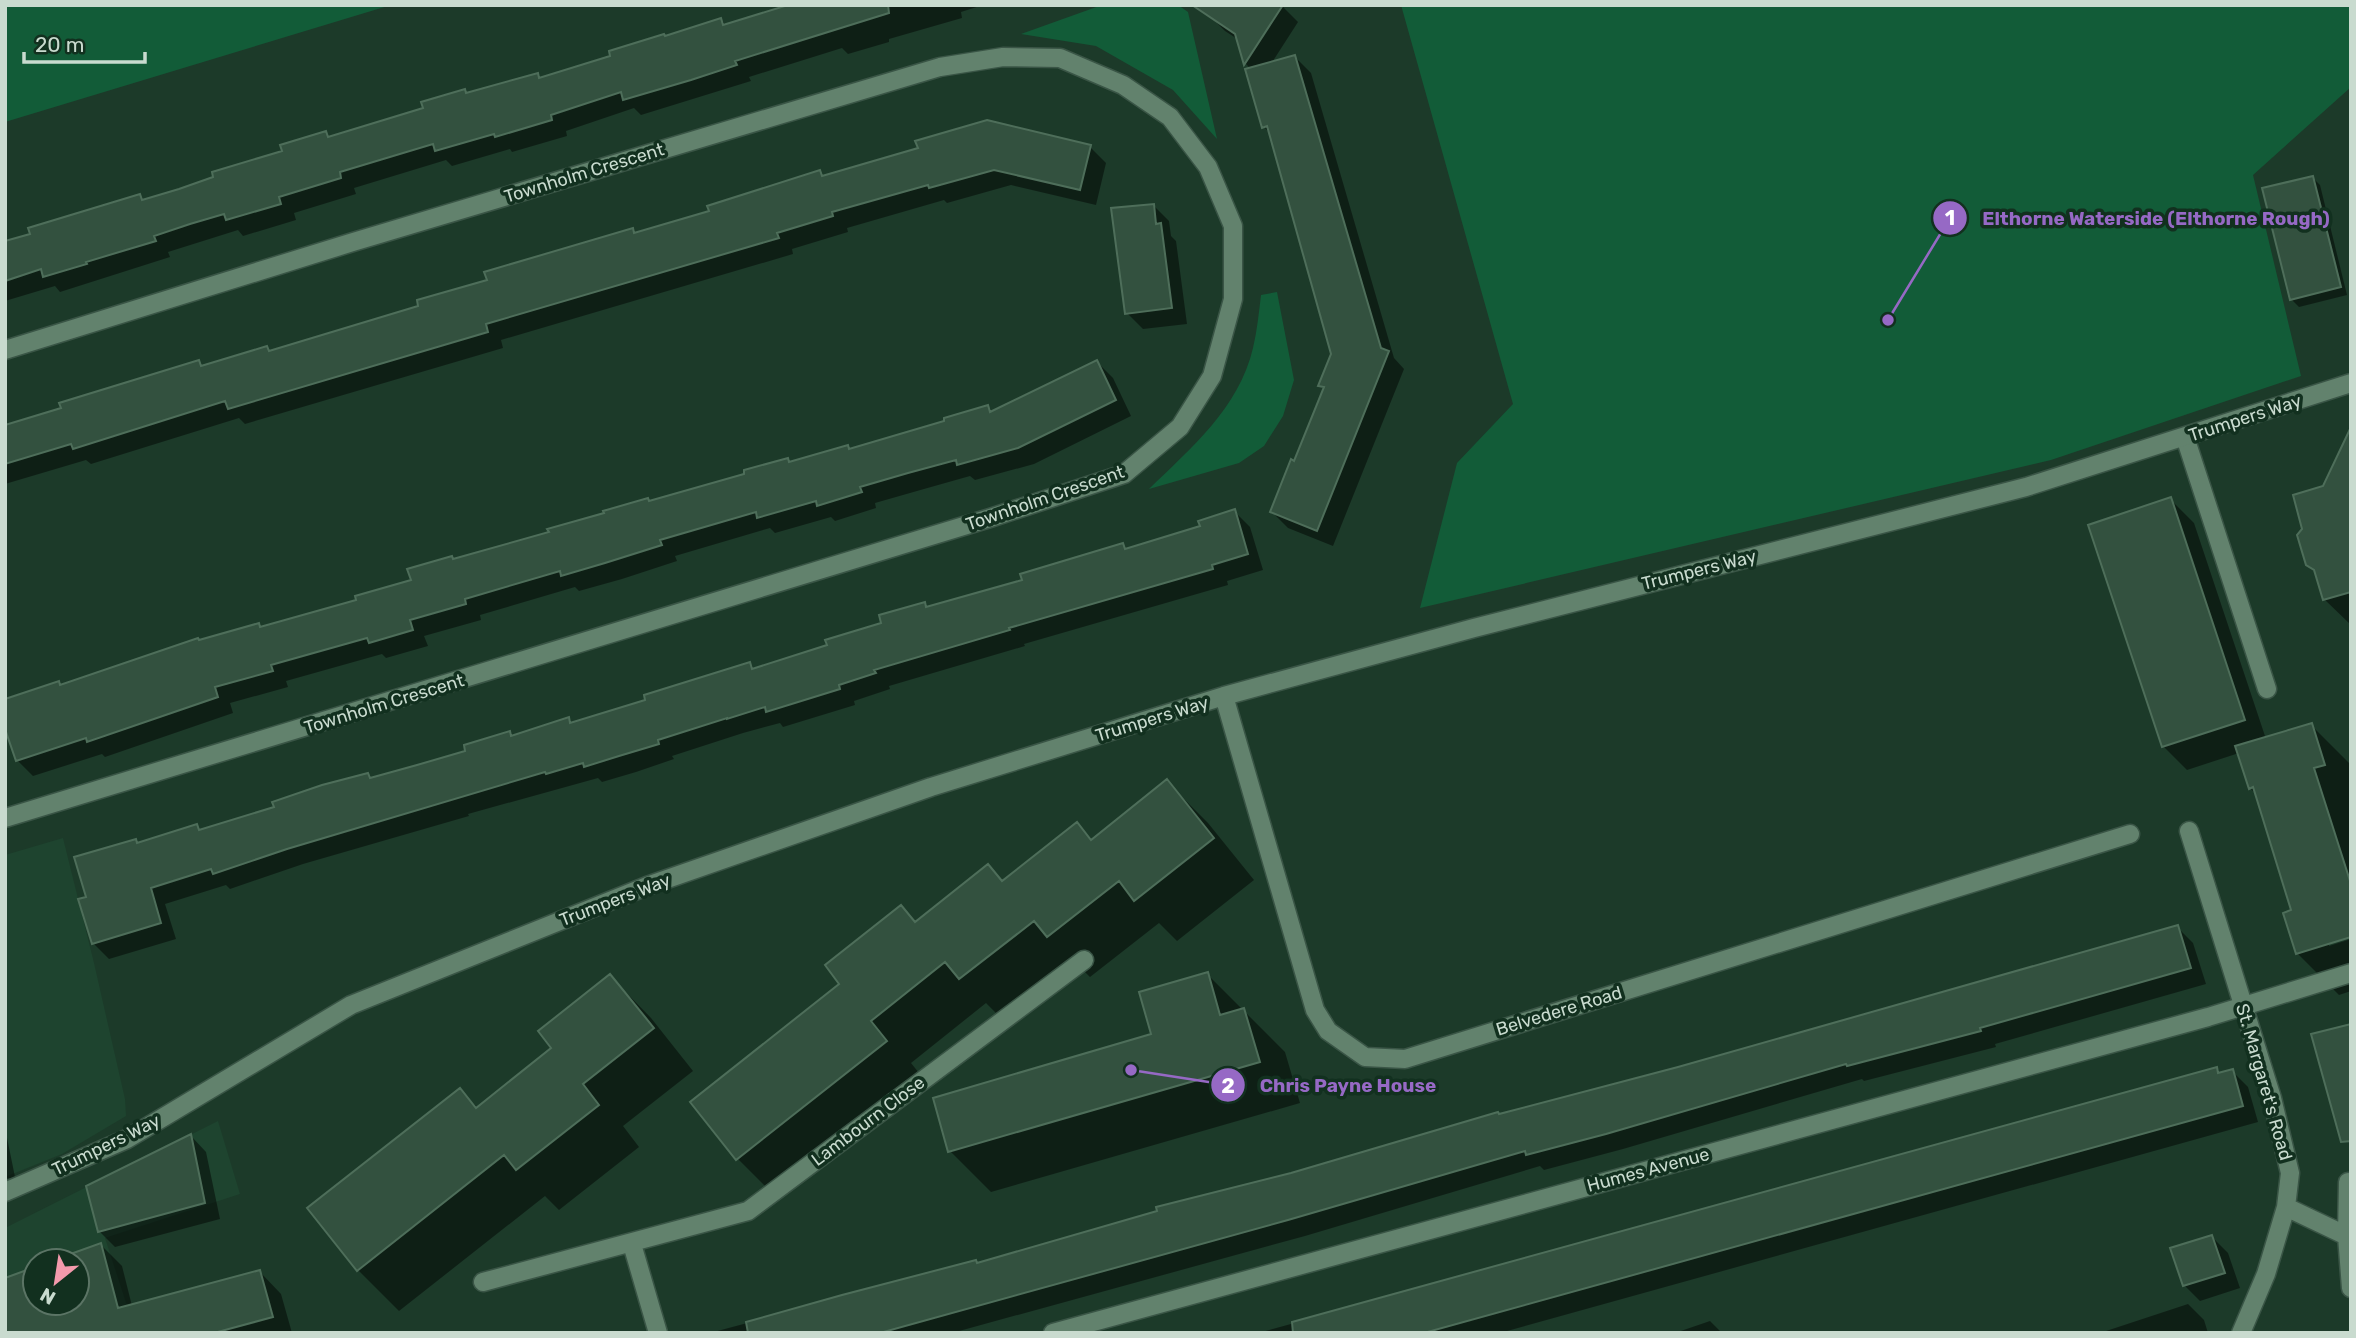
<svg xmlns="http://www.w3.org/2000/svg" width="2356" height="1338" font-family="Rubik,sans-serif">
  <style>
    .built { fill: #1e442f; fill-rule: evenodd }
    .green { fill: #125c38 }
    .shadow { fill: #0007 }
    .building { fill: #33513f; stroke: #4e6e5a; stroke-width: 2 }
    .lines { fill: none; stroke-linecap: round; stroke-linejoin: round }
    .lane-casing { stroke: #3a5546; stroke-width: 21 }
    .street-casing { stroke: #3a5546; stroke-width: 21 }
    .lane { stroke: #62826d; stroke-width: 18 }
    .street { stroke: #62826d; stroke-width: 18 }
    .labels { text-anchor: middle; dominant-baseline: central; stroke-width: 7; stroke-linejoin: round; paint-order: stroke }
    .street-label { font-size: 18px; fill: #c9dbcf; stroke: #12301f }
    .leader { fill: none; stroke: #9669c5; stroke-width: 2.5 }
    .callout-dot { fill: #9669c5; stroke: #12301f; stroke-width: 2.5 }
    .mark-label { font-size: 21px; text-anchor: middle; font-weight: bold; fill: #fff }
    .callout-label { font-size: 19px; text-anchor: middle; font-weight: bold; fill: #9669c5; stroke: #12301f; stroke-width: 7; stroke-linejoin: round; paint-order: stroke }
  </style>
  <rect width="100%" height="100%" fill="#1c3a29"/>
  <!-- built -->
  <path class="built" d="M 63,838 L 94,963 L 125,1099 L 126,1116 L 62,1154 L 5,1177 L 5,855 Z
    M 218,1121 L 240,1194 L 105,1238 L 136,1333 L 5,1333 L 5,1228 ZM 35,1261 L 77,1261 L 77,1303 L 35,1303 Z"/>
  <!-- green -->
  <path class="green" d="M 5,5 L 391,5 L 5,122 Z
    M 1102,5 L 1178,5 L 1188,12 L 1217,139 L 1173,90 L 1096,46 L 1021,34 Z
    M 1401,5 L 2351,5 L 2351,87 L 2253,175 L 2301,376 L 2051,460 L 1420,608 L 1457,463 L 1513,404 Z
    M 1277,292 L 1294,380 L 1283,416 L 1264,446 L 1239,463 L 1149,489 C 1191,448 1239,408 1253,348 C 1257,331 1259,312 1261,295 Z"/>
  <!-- shadow -->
  <path class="shadow" d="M 793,5 L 983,5 L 961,12 L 962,18 L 889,39 L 889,42 L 848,54 L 842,48 L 749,77 L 751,81 L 641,115 L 634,108 L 566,131 L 567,136 L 512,152 L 510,149 L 452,166 L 446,160 L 354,188 L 356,194 L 294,213 L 296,220 L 243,236 L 238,230 L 168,252 L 170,257 L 60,292 L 55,286 L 5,301 L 5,243 L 140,196 L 145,201 L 285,152 L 326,133 L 331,138 L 425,109 L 464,91 L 468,95 L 537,75 L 542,79 L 721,20 L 727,26 Z
    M 1281,5 L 1298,22 L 1271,64 L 1295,57 L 1311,73 L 1394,358 L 1404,369 L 1333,546 L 1288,528 L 1272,512 L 1295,463 L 1325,390 L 1321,385 L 1333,354 L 1271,134 L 1264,127 L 1251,69 L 1246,64 L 1239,40 L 1225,31 L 1209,15 Z
    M 1090,147 L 1106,163 L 1096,205 L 1011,185 L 947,203 L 944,200 L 847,228 L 848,232 L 792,249 L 793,254 L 501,340 L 503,348 L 245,424 L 239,418 L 91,464 L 86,460 L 5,484 L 5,427 L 198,362 L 203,367 L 267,348 L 271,352 L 420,307 L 632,230 L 636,234 L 711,212 L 819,172 L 824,177 Z
    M 2313,178 L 2320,185 L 2347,295 L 2299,307 L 2291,299 Z
    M 1153,205 L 1169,221 L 1171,236 L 1176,241 L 1187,324 L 1143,329 L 1127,313 Z
    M 1097,362 L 1113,378 L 1131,416 L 1034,464 L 975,480 L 970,476 L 924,489 L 875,503 L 876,508 L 835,521 L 831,517 L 775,533 L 770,528 L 675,556 L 677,561 L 622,579 L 579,591 L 575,587 L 480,615 L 481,620 L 424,636 L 428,646 L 386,658 L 382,654 L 286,681 L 288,687 L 230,703 L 233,713 L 105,757 L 102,754 L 33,776 L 17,760 L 58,683 L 62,687 L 199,642 L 259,625 L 262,628 L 358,601 L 413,581 L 454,561 L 747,475 L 787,460 L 791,463 L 847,447 L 850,450 L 946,423 L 987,407 L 993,412 Z
    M 2351,473 L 2351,625 L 2324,599 L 2317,574 L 2307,564 L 2324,488 Z
    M 2170,499 L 2194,523 L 2266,739 L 2311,725 L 2351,765 L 2351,936 L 2329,942 L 2329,946 L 2351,939 L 2351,991 L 2339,995 L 2297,953 L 2293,911 L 2258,796 L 2250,788 L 2239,753 L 2187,770 L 2163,746 Z
    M 1234,511 L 1250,527 L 1263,570 L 1227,581 L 1228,585 L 1024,644 L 1025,646 L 889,686 L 890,689 L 854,701 L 855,705 L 783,727 L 780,723 L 743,733 L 672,756 L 674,759 L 636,772 L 602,782 L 598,778 L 468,814 L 469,816 L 303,864 L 230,889 L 226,885 L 165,904 L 176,939 L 109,959 L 93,943 L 88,898 L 135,841 L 138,844 L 197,826 L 202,831 L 276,808 L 368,775 L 372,779 L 468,752 L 509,733 L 513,737 L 568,719 L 573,724 L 647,701 L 750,664 L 755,670 L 829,646 L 924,604 L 929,609 L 1024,581 L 1123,545 L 1128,550 L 1202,527 Z
    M 1167,782 L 1208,823 L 1254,880 L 1177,941 L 1159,923 L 1090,977 L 1075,962 L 1002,1019 L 986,1003 L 911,1063 L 927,1083 L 779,1200 L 738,1159 L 692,1102 L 841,984 L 901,908 L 916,923 L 988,866 L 1004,882 L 1077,825 L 1092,840 Z
    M 2177,927 L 2193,943 L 2206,984 L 1995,1044 L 1996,1047 L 1864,1081 L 1862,1079 L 1623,1149 L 1544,1170 L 1540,1166 L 1305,1236 L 952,1333 L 710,1333 L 943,1270 L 978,1264 L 1499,1116 L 1678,1069 Z
    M 1207,974 L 1285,1052 L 1300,1103 L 991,1192 L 950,1151 L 1153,1035 Z
    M 610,976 L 651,1018 L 693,1071 L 623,1126 L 639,1147 L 559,1210 L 545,1196 L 399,1311 L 358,1270 L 459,1090 L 478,1108 L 554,1048 Z
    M 2216,1069 L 2221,1074 L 2232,1071 L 2248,1087 L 2258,1122 L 1500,1333 L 1258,1333 Z
    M 5,1128 L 15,1177 L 5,1179 Z
    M 191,1136 L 206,1152 L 220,1219 L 115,1247 L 99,1231 Z
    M 2212,1237 L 2228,1253 L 2240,1288 L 2200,1301 L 2184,1285 Z
    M 101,1245 L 122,1266 L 132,1306 L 260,1272 L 281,1294 L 292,1333 L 5,1333 L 35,1269 L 35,1303 L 77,1303 L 77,1261 L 56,1261 Z
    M 2188,1304 L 2204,1320 L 2208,1333 L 2100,1333 Z
    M 1710,1321 L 1722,1333 L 1675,1333 Z"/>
  <!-- building -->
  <path class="building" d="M 788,5 L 888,5 L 889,13 L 735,61 L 737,65 L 691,80 L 623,100 L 621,92 L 551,115 L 552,120 L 495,137 L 494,134 L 435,151 L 433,144 L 340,172 L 341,178 L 279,197 L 281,204 L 226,220 L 224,214 L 190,224 L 154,236 L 156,241 L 86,262 L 87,264 L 43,277 L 41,269 L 5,281 L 5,241 L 30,234 L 28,228 L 140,194 L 142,200 L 179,189 L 213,177 L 212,172 L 282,151 L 280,145 L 326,131 L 328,137 L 423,108 L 421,102 L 465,89 L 466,93 L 538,73 L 539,78 L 610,56 L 609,51 L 664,34 L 665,36 L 721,18 L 723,25 Z
    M 1192,5 L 1283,5 L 1244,65 L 1235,34 Z
    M 1295,55 L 1381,348 L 1389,351 L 1317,531 L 1270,512 L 1291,459 L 1294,461 L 1324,387 L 1318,386 L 1331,354 L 1267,126 L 1262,128 L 1245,69 Z
    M 987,120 L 1091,145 L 1080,190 L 994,170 L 929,188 L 928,185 L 832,212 L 833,216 L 777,233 L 779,238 L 486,324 L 488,332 L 228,409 L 225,401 L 73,449 L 71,444 L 5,464 L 5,425 L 61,408 L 59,403 L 199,360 L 201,366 L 267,346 L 269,351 L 418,306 L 417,300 L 487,280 L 484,272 L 633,228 L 634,233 L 709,211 L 707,206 L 820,170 L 822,176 L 918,148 L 915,141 Z
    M 2313,176 L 2341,287 L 2290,300 L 2262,188 Z
    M 1154,204 L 1156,224 L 1161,223 L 1172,308 L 1125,314 L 1111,208 Z
    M 1097,360 L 1116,400 L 1018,448 L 957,465 L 956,460 L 908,473 L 860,487 L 862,492 L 817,506 L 816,501 L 757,518 L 756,512 L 660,540 L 662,545 L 605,563 L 561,576 L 560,571 L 465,599 L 466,604 L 410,620 L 413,630 L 369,643 L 367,638 L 271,665 L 273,671 L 215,687 L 218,697 L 87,742 L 86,738 L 16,761 L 5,729 L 5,699 L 59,681 L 60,685 L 198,638 L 199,640 L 259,623 L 260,627 L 356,600 L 355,596 L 411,580 L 407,569 L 452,556 L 453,559 L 549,532 L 547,529 L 604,513 L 603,511 L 648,498 L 649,501 L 744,474 L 744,470 L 788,458 L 789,462 L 848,445 L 849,449 L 944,421 L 944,418 L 988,405 L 990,412 Z
    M 2351,427 L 2351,592 L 2323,600 L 2314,570 L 2306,565 L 2297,535 L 2302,529 L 2293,495 L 2323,486 Z
    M 2171,497 L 2245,720 L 2162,747 L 2088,525 Z
    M 1235,509 L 1248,554 L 1212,565 L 1213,569 L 1009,628 L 1010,630 L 874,670 L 876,673 L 839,685 L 840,689 L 766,712 L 765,707 L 727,719 L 727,718 L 658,740 L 659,744 L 619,756 L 584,767 L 583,763 L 546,774 L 545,772 L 287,849 L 213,874 L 211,869 L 151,888 L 161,923 L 92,944 L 78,899 L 86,897 L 74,857 L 136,839 L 137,843 L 197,824 L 199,830 L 274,807 L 272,802 L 322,785 L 368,773 L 370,778 L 417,765 L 465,751 L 464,745 L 510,731 L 511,736 L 569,717 L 570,723 L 645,700 L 644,695 L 750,662 L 752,669 L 827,645 L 825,640 L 881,623 L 879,615 L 925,602 L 926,607 L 1022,580 L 1020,574 L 1123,543 L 1125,549 L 1200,526 L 1198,521 Z
    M 2312,723 L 2325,765 L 2314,768 L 2351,884 L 2351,937 L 2296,954 L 2283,913 L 2291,910 L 2253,787 L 2249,789 L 2235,746 Z
    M 1167,779 L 1214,838 L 1134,901 L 1119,881 L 1047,937 L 1034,921 L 959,979 L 945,962 L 871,1021 L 887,1041 L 736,1160 L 690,1102 L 839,984 L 825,965 L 901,905 L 915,922 L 988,864 L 1002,881 L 1077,822 L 1091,840 Z
    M 2178,925 L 2191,968 L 1980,1028 L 1981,1031 L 1847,1066 L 1846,1064 L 1606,1134 L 1526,1155 L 1525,1151 L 1288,1220 L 880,1333 L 748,1333 L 746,1322 L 842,1295 L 976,1260 L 977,1263 L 1157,1211 L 1156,1207 L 1291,1173 L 1498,1112 L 1499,1114 L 1678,1067 Z
    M 1208,972 L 1220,1015 L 1244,1008 L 1260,1062 L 948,1152 L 933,1098 L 1151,1034 L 1139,992 Z
    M 610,974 L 654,1028 L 583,1084 L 599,1105 L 516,1170 L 504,1155 L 357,1271 L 307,1208 L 460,1088 L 476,1108 L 551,1048 L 538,1031 Z
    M 2351,1024 L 2351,1141 L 2341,1142 L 2311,1034 Z
    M 2217,1067 L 2218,1073 L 2233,1069 L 2243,1106 L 1424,1333 L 1293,1333 L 1292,1322 Z
    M 191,1134 L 205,1203 L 98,1232 L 86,1186 Z
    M 2212,1235 L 2225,1273 L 2183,1286 L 2170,1248 Z
    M 101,1243 L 118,1308 L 260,1270 L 273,1317 L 214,1333 L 5,1333 L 5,1278 L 35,1267 L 35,1303 L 77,1303 L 77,1261 L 51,1261 Z"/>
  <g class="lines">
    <!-- lane casing -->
    <g class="lane-casing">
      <path id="lane" d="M 2185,437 L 2267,689"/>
    </g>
    <!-- street casing -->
    <g class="street-casing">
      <path id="street" d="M 5,350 L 353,242 L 940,67 L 1003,57 L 1060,58 L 1123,85 L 1170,117 L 1208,167 L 1233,226 L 1233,299 L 1212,376 L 1180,427 L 1124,474 L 990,518 L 5,818
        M 1224,696 L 1315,1010 L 1328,1031 L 1365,1057 L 1405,1059 L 2130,834
        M 2189,831 L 2272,1098 L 2290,1173 L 2286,1207 L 2266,1274 L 2241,1333
        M 5,1192 L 127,1139 L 351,1005 L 647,886 L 931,787 L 1224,696 L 1474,628 L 2026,487 L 2351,383
        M 2286,1207 L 2347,1236 L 2351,1288
        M 2347,1236 L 2348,1182
        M 632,1244 L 658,1333
        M 483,1282 L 748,1211 L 1084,960
        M 1053,1333 L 2208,1017 L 2351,973"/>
    </g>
    <!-- lane -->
    <use href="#lane" class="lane"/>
    <!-- street -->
    <use href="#street" class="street"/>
  </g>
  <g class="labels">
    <!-- street labels -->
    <g class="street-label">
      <text transform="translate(584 173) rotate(-17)">Townholm Crescent</text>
      <text transform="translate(2245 418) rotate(-18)">Trumpers Way</text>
      <text transform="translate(1045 498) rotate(-19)">Townholm Crescent</text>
      <text transform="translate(1699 570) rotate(-14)">Trumpers Way</text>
      <text transform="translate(384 704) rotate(-17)">Townholm Crescent</text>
      <text transform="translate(1152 719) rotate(-17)">Trumpers Way</text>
      <text transform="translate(615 900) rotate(-21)">Trumpers Way</text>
      <text transform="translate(1559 1011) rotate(-17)">Belvedere Road</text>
      <text transform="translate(2264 1082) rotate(74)">St. Margaret's Road</text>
      <text transform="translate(868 1121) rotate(-37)">Lambourn Close</text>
      <text transform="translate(106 1145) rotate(-26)">Trumpers Way</text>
      <text transform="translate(1648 1170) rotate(-15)">Humes Avenue</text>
    </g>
  </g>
  <!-- callouts -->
  <path class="leader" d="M1888 320L1950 218M1131 1070L1228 1085"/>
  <g class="callout-dot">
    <circle cx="1888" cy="320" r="7"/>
    <circle cx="1131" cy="1070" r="7"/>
    <circle cx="1950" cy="218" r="18"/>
    <circle cx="1228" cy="1085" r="18"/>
  </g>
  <g class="mark-label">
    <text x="1950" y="225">1</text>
    <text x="1228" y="1093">2</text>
  </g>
  <g class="callout-label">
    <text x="2156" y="225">Elthorne Waterside (Elthorne Rough)</text>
    <text x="1348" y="1092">Chris Payne House</text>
  </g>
  <!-- border -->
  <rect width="2356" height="1338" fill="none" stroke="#c9dbcf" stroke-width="14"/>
  <!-- north arrow -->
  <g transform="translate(56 1282) rotate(210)"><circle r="33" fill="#12301f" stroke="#5b7465" stroke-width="2"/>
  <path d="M0-5L12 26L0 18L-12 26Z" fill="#f39aac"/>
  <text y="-10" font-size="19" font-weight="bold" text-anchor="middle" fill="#c9dbcf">N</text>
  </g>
  <!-- scale -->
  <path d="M24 52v10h121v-10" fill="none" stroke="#c9dbcf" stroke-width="3.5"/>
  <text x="35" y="52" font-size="21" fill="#c9dbcf" stroke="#12301f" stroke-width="5" paint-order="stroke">20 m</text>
</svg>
